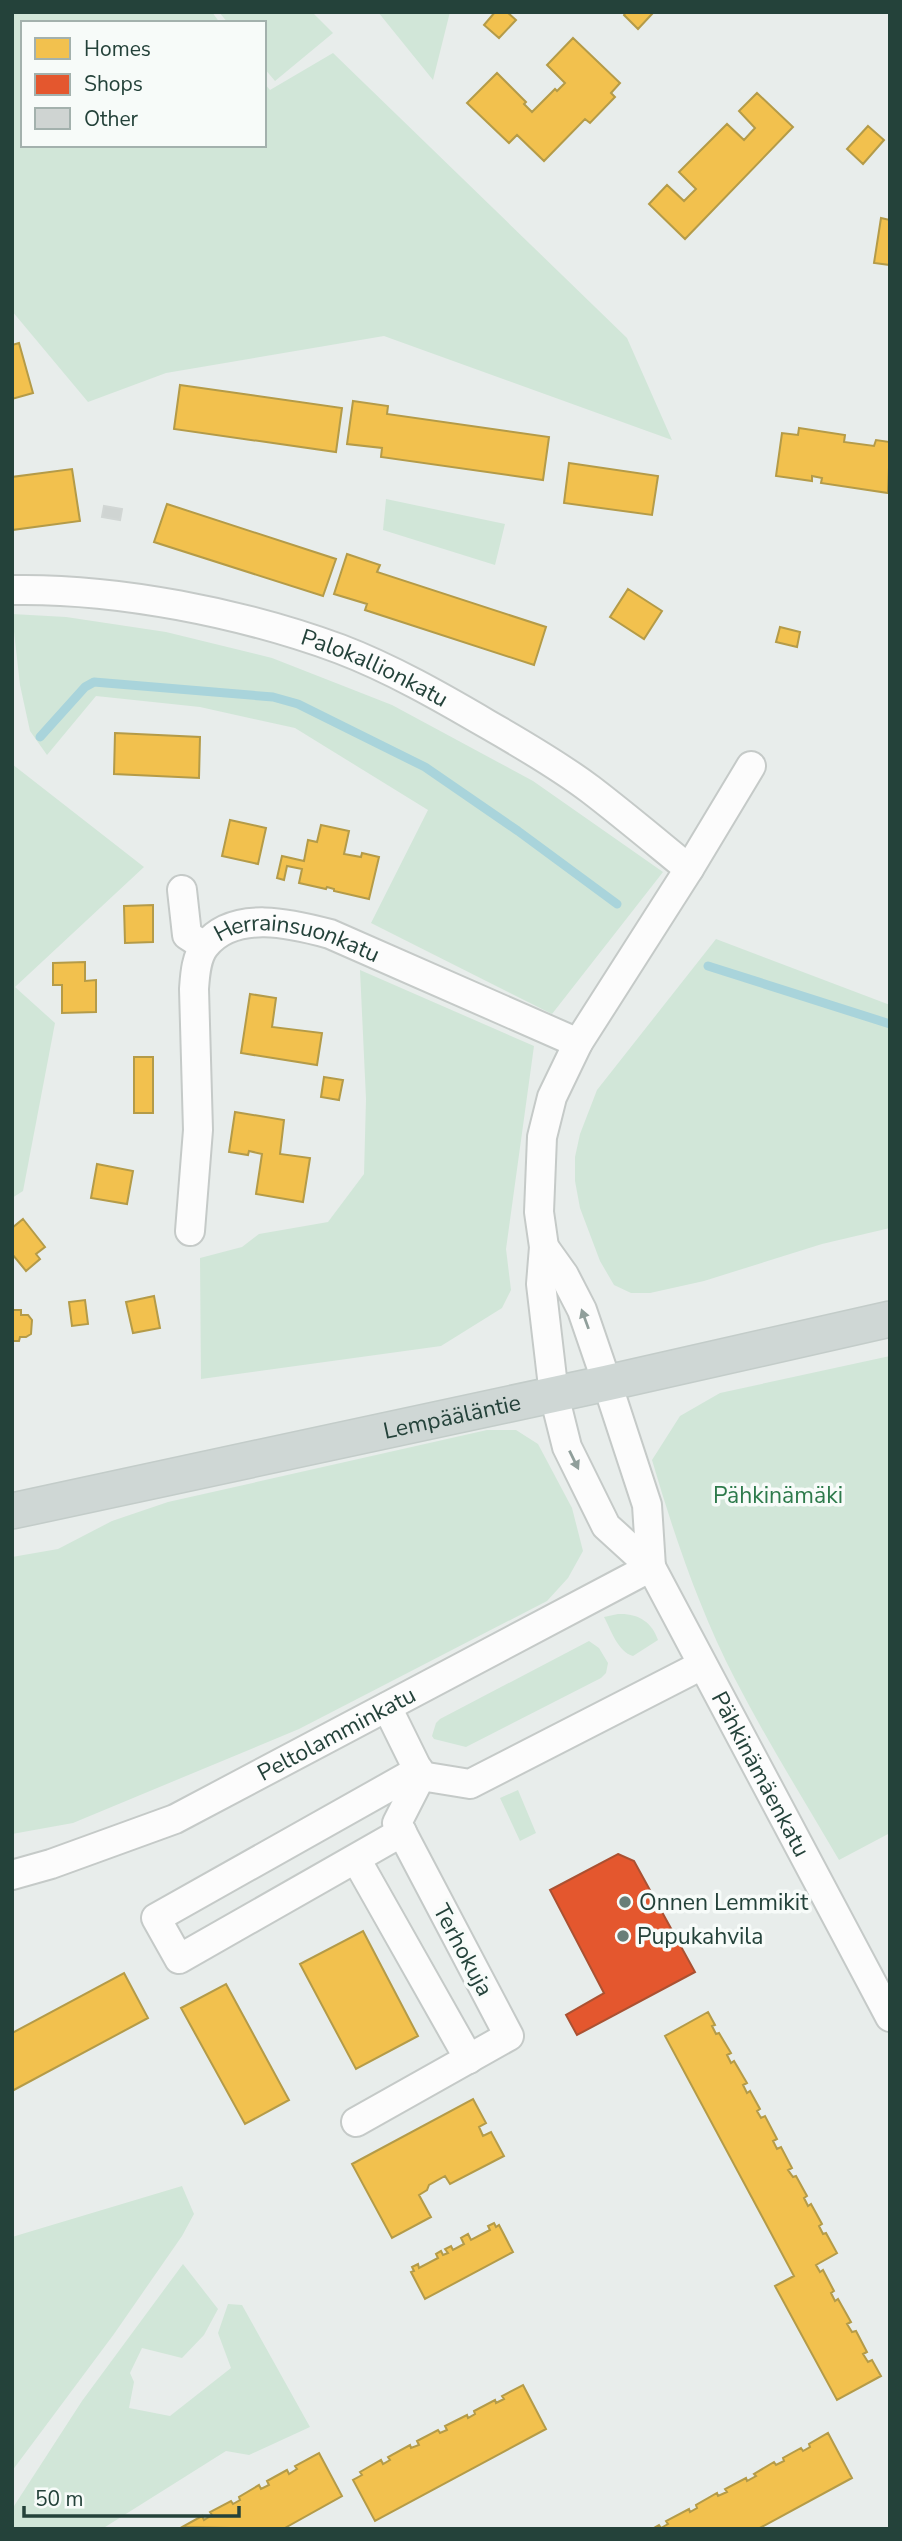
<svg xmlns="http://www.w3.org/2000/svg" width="902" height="2541" font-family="'Nunito Sans',sans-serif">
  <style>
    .green { fill: #d1e6d8 }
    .homes { fill: #f2c14e; stroke: #b49b48; stroke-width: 2 }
    .shops { fill: #e4572e; stroke: #aa5132; stroke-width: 2 }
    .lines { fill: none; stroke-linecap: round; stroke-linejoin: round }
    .stream { stroke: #a9d4db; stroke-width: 9 }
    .building { fill: #cfd4d2; stroke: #d1d6d4; stroke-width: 2 }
    .minor-casing { stroke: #c5cac8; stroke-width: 32 }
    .major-casing { stroke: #c3ccc9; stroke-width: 38 }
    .minor { stroke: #fcfcfc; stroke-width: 28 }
    .major { stroke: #cfd7d5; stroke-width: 35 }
    .oneway { fill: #909f9b }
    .poi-dot { fill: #697e78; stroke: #f7fbf9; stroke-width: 2.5 }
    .labels { text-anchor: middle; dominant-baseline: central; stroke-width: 7; stroke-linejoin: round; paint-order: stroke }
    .street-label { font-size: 23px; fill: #24423a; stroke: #f7fbf9 }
    .park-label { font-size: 23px; fill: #2d7a4b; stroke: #f7fbf9 }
    .poi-label { font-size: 23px; fill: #24423a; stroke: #f7fbf9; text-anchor: start }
  </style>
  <rect width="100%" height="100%" fill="#e8edeb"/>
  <!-- green -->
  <path class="green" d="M 12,12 L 212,12 L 220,23 L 23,23 L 23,145 L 264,145 L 264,83 L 270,90 L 333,53 L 627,338 L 672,440 L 384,336 L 166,373 L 88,402 L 12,311 Z
    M 219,12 L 312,12 L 333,33 L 275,81 L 264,68 L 264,23 L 228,23 Z
    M 378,12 L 450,12 L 433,80 Z
    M 386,499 L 505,524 L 495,565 L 383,530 Z
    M 12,614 L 66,617 L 166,632 L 272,658 L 392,705 L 533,781 L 663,872 L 552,1014 L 371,923 L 428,810 L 295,728 L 200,707 L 96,696 L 47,755 L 30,731 L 20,685 Z
    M 12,764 L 144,867 L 15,987 L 55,1023 L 23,1191 L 12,1198 Z
    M 716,939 L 890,1005 L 890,1228 L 822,1244 L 704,1281 L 650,1293 L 631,1293 L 614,1285 L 600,1261 L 580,1208 L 575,1181 L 575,1157 L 580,1134 L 597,1090 Z
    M 360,970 L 534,1046 L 506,1249 L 511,1290 L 502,1308 L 441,1346 L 201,1379 L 200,1258 L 242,1247 L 259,1234 L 328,1222 L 364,1174 L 366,1099 Z
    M 890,1356 L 890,1833 L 839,1860 C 804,1800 767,1741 735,1679 C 699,1609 674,1535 652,1460 L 680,1416 L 720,1393 Z
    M 487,1430 L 516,1430 L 538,1444 L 572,1508 L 583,1551 L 568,1578 L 547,1601 L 299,1729 L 73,1823 L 12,1834 L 12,1557 L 58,1549 L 112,1521 L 168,1502 Z
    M 618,1614 C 638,1613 652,1622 658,1640 L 633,1656 C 618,1652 611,1630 604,1617 Z
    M 589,1641 L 599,1648 L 608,1663 L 606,1673 L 601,1678 L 466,1747 L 434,1739 L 432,1736 L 436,1723 L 440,1719 Z
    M 518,1790 L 536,1833 L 520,1841 L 500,1798 Z
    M 182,2186 L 194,2214 L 182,2236 L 114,2334 L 12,2471 L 12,2237 Z
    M 183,2264 L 218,2309 L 204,2335 L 182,2358 L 142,2348 L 130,2373 L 134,2382 L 129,2408 L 170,2416 L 231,2368 L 218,2333 L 228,2304 L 242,2305 L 310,2427 L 249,2455 L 226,2451 L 102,2529 L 12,2529 L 14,2506 L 82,2401 Z"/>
  <!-- homes -->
  <path class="homes" d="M 495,12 L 507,12 L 516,20 L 499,38 L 484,25 Z
    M 626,12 L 650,12 L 652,14 L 638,29 L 624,15 Z
    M 573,38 L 620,83 L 611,93 L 615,97 L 590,123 L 585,119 L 544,161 L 517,135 L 509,143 L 467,103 L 497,73 L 526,102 L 524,104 L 532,112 L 555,89 L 557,91 L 565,83 L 547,65 Z
    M 757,93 L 793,127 L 685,239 L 649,204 L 667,185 L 684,201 L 696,189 L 679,172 L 727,124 L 744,140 L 755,128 L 739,111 Z
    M 868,126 L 884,140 L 863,164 L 847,149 Z
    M 881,218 L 890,220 L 890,265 L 874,263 Z
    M 19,343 L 33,393 L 12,399 L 12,345 Z
    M 180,385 L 342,408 L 336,452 L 174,429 Z
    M 353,401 L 388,406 L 387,414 L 549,437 L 543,480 L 381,457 L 382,448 L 347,444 Z
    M 799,428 L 845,435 L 844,442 L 874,446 L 876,440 L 890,442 L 888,493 L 821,483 L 822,478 L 812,476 L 812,481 L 776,476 L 782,433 L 798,435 Z
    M 569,463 L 658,476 L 652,515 L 564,503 Z
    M 72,469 L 80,521 L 12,530 L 12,477 Z
    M 167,504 L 336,559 L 323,596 L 154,542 Z
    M 347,554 L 380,565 L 377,572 L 546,627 L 534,665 L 365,610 L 367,604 L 334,594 Z
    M 628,589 L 662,611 L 644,639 L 610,617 Z
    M 780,627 L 800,632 L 797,647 L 776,642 Z
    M 115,733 L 200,737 L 199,778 L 114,774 Z
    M 230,820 L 266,828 L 258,864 L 222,856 Z
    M 321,825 L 349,831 L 344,854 L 361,857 L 362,853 L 379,857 L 369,899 L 334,891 L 334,889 L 327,887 L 326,889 L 299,883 L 302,869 L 287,866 L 284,880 L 277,878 L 282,856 L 304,861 L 308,840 L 317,842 Z
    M 153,905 L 153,942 L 125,943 L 124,906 Z
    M 85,962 L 85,981 L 96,980 L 96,1012 L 62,1013 L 62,985 L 53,985 L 53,963 Z
    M 250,994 L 276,998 L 272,1027 L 322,1033 L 317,1065 L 241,1053 Z
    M 134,1057 L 153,1057 L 153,1113 L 134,1113 Z
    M 324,1077 L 343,1080 L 339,1100 L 321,1097 Z
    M 235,1112 L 284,1120 L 280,1154 L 310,1158 L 303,1202 L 256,1194 L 262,1154 L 249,1151 L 248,1155 L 229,1152 Z
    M 97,1164 L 133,1171 L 127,1204 L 91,1198 Z
    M 23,1219 L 45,1247 L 36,1254 L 40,1259 L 26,1271 L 12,1254 L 12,1228 Z
    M 154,1296 L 160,1328 L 133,1333 L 126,1302 Z
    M 85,1300 L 88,1324 L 72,1326 L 69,1302 Z
    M 12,1310 L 21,1310 L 21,1315 L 28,1315 L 32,1320 L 31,1334 L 26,1337 L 20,1337 L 19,1341 L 12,1341 Z
    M 363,1931 L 418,2036 L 356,2069 L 300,1964 Z
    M 124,1973 L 148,2018 L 12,2091 L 12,2033 Z
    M 226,1984 L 289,2100 L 245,2124 L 181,2008 Z
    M 708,2012 L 715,2025 L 712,2026 L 716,2034 L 719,2033 L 731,2053 L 727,2055 L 731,2063 L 734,2061 L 747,2083 L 743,2085 L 747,2093 L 750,2091 L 760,2109 L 757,2111 L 761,2118 L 765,2116 L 777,2139 L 773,2141 L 777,2149 L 781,2147 L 792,2168 L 788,2170 L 793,2177 L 796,2176 L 807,2196 L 804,2198 L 808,2206 L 811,2204 L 822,2224 L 819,2226 L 823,2234 L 826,2233 L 837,2253 L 816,2265 L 820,2272 L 823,2270 L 834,2291 L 831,2293 L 835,2301 L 838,2299 L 851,2322 L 847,2324 L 852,2332 L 856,2331 L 867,2352 L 863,2354 L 868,2362 L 872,2360 L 881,2376 L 837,2400 L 775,2286 L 794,2276 L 665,2036 Z
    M 473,2099 L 486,2123 L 479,2127 L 483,2136 L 491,2132 L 504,2156 L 450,2184 L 445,2176 L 429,2185 L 427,2190 L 419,2195 L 431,2217 L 392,2238 L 352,2164 Z
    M 494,2223 L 496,2227 L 499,2225 L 513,2252 L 425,2299 L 411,2272 L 414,2271 L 412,2267 L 418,2264 L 419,2268 L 438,2258 L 436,2254 L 441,2251 L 443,2255 L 448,2253 L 445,2249 L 451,2246 L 453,2250 L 464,2244 L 461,2238 L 468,2234 L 471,2240 L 490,2230 L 488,2226 Z
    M 523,2385 L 546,2429 L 375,2521 L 353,2480 L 362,2475 L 360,2472 L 381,2460 L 383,2464 L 390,2460 L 388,2457 L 410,2445 L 411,2448 L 419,2445 L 417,2441 L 438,2430 L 440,2433 L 447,2430 L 445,2426 L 467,2415 L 468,2418 L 475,2414 L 474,2411 L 495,2400 L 496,2403 L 504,2399 L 502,2396 Z
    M 828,2433 L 852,2478 L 758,2529 L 652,2529 L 659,2525 L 661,2528 L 668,2524 L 666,2521 L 689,2509 L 690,2512 L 697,2508 L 696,2505 L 717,2493 L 718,2496 L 727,2492 L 725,2489 L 746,2478 L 747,2481 L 756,2476 L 754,2474 L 774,2462 L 776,2465 L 784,2461 L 783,2458 L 801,2448 L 803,2451 L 810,2447 L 809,2444 Z
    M 319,2453 L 342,2496 L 283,2529 L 182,2527 L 202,2516 L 204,2520 L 212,2515 L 210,2512 L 231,2501 L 233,2504 L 240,2500 L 239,2497 L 259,2485 L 261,2489 L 269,2485 L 267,2481 L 287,2470 L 289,2474 L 297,2469 L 295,2466 Z"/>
  <!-- shops -->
  <path class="shops" d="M 618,1854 L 634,1861 L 695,1972 L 577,2035 L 566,2015 L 604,1993 L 550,1890 Z"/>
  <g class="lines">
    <!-- stream -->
    <path class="stream" d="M 40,737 L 85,687 L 94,682 L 273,697 L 298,704 L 425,767 L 518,831 L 617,904
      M 708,966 L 890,1024"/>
  </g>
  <!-- building -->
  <path class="building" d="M 104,506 L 122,509 L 120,520 L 102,517 Z"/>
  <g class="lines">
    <!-- minor casing -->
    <g class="minor-casing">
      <g id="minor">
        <path id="s1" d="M 12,590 C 117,588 242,613 340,649 C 390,668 441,697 487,724 C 522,744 558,765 590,789 C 624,815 656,842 689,869"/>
        <path id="s2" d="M 751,766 L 689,869 L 578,1043 L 552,1097 L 542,1137 L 539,1212 L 544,1247 L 541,1284 L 554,1395 L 567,1447 L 606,1526 L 651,1567 L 890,2017"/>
        <path d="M 182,890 L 187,935 L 204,946"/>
        <path id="s3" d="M 190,1231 L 198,1130 L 194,989 C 195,975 196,957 205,946 C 234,909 293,924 330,934 L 578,1043"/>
        <path d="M 544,1247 L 564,1275 L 582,1310 L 607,1383 L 647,1505 L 651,1567"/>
        <path d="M 421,1776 L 470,1784 L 702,1665"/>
        <path d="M 402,1832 L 179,1959 L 156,1918 L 419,1770"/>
        <path d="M 356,1859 L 469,2059"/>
        <path id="s4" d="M 12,1875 L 51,1864 L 175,1819 L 651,1567"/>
        <path d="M 356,2122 L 509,2036 L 397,1823 L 421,1776 L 387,1707"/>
      </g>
    </g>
    <!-- major casing -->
    <g class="major-casing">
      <g id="major">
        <path id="s5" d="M 12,1511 L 607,1383 L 890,1319"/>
      </g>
    </g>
    <!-- minor -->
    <use href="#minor" class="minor"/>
    <!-- major -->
    <use href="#major" class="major"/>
  </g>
  <!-- one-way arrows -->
  <defs><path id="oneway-solid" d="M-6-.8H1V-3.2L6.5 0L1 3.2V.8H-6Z" transform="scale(1.75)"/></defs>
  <g class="oneway">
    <use href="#oneway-solid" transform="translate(585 1319) rotate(-110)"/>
    <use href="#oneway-solid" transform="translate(574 1460) rotate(64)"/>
  </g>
  <!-- markers -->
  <g class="poi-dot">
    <circle cx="625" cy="1902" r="7"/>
    <circle cx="623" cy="1936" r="7"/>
  </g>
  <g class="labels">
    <!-- street labels -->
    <g class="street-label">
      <text stroke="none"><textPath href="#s1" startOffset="374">Palokallionkatu</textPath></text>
      <text stroke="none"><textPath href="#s3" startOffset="388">Herrainsuonkatu</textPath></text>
      <text stroke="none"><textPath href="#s5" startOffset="450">Lempääläntie</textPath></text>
      <text stroke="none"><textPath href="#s4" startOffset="355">Peltolamminkatu</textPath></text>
      <text stroke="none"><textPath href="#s2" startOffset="1124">Pähkinämäenkatu</textPath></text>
      <text transform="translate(463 1950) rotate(62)">Terhokuja</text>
    </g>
    <!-- park labels -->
    <g class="park-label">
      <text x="778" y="1495">Pähkinämäki</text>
    </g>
    <!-- poi labels -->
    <g class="poi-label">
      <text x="639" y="1902">Onnen Lemmikit</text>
      <text x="637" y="1936">Pupukahvila</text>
    </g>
  </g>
  <!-- border -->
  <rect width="902" height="2541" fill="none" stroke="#24423a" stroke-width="28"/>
  <!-- legend -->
  <rect x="21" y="21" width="245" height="126" fill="#f7fbf9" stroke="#a3b1ad" stroke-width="2"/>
  <rect x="35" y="38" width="35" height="21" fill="#f2c14e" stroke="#a3b1ad" stroke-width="2"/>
  <text x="84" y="56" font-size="21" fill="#24423a">Homes</text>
  <rect x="35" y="74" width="35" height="21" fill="#e4572e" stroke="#a3b1ad" stroke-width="2"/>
  <text x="84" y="91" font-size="21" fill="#24423a">Shops</text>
  <rect x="35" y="108" width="35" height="21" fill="#cfd4d2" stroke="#a3b1ad" stroke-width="2"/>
  <text x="84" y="126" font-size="21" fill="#24423a">Other</text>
  <!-- scale -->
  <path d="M24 2506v10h215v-10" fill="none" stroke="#24423a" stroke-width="3.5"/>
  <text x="35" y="2506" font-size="21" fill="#24423a" stroke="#f7fbf9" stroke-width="5" paint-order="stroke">50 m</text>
</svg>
